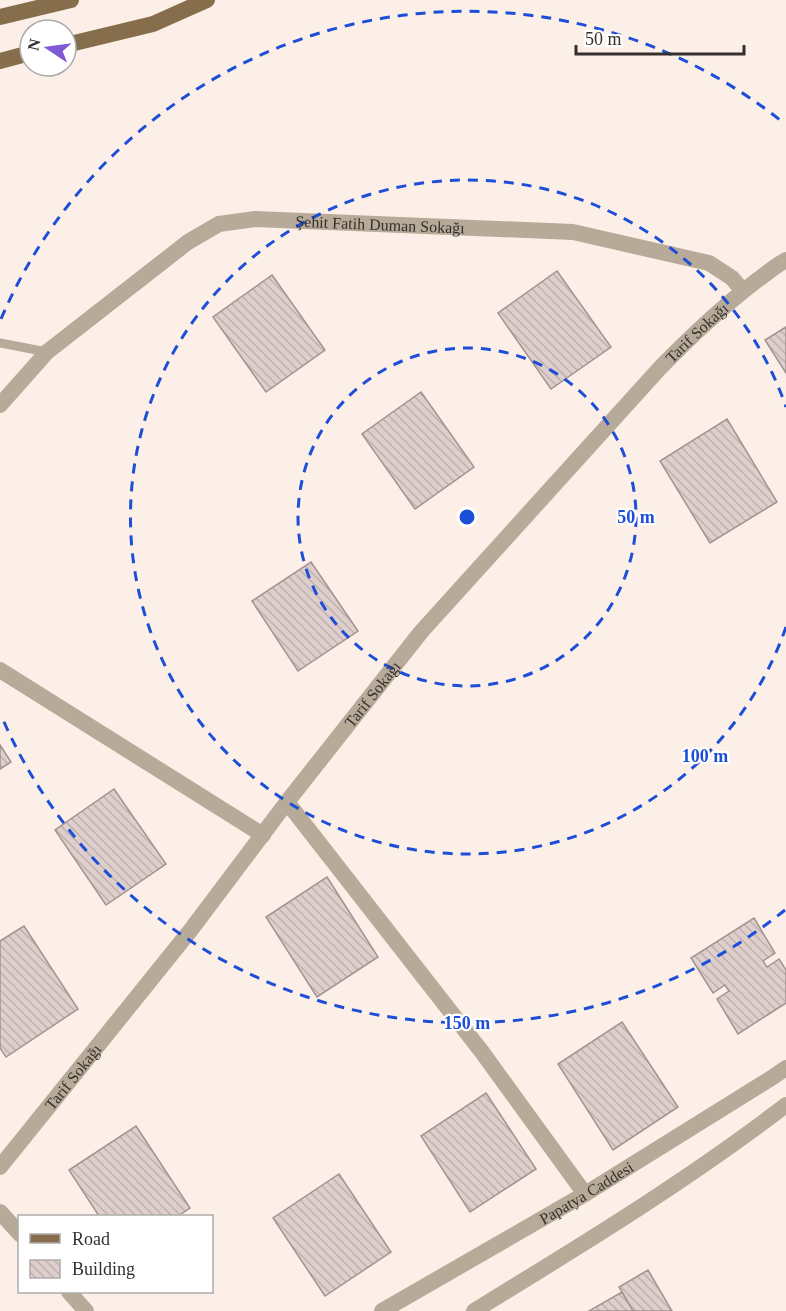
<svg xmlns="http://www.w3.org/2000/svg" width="786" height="1311" font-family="Georgia,serif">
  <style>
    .building { fill: url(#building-back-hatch); stroke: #a29391; stroke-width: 1.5 }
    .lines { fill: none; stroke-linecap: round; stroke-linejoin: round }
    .service { stroke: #b8aa98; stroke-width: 9 }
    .minor { stroke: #b8aa98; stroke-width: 16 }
    .tertiary { stroke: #b8aa98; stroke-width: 16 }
    .primary { stroke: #866e4d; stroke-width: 16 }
    .ring { fill: none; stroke: #1d4ed8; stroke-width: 3; stroke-dasharray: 10 8 }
    .labels { text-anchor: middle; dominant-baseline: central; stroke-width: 4.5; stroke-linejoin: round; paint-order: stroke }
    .street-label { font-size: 16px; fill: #35302d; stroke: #fff }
    .centre { fill: #1d4ed8; stroke: #fff; stroke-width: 3 }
    .ring-label { font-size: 18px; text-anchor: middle; font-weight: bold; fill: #1d4ed8; stroke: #fff; stroke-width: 4.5; stroke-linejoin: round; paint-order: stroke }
  </style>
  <defs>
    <pattern id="building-back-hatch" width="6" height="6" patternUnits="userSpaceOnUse" patternTransform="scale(1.5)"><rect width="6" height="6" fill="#dececc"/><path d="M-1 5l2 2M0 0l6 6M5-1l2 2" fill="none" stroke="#bfb1b0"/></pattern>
  </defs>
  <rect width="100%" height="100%" fill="#fcefe7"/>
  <!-- building -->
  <path class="building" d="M 557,271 L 611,347 L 551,389 L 498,313 Z
    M 272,275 L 325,350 L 266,392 L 213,317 Z
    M 786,327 L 786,373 L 765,340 Z
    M 421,392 L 474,467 L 415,509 L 362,434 Z
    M 727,419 L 777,502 L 710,543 L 660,461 Z
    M 311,562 L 358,631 L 298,671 L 252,601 Z
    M 0,745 L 11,762 L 0,769 Z
    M 114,789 L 166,864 L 106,905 L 55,830 Z
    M 327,877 L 378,957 L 317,997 L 266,917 Z
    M 754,918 L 775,953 L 763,961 L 767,967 L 779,959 L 786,970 L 786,1003 L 738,1034 L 717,999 L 729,991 L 725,985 L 713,993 L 691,958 Z
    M 24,926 L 78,1009 L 6,1057 L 0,1048 L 0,941 Z
    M 622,1022 L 678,1107 L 613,1150 L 558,1064 Z
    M 486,1093 L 536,1169 L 470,1212 L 421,1136 Z
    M 136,1126 L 190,1208 L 178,1216 L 99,1216 L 69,1170 Z
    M 339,1174 L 391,1252 L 325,1296 L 273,1218 Z
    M 648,1270 L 672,1311 L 633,1311 L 619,1287 Z
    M 622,1292 L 633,1311 L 589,1311 Z"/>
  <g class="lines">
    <!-- service -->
    <path class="service" d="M 0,343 L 47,352"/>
    <!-- minor -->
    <g class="minor">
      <path id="s1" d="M 0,405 L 47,352 L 188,242 L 219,224 L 255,219 L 573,232 L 709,263 L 732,278 L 743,291"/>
      <path d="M 0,670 L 263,835"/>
      <path d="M 287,802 L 482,1052 L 585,1194"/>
      <path id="s2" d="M 0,1167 L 190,931 L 287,802 L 421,632 L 659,369 C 690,337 721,308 756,281 C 766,274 775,266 786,260"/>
      <path d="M 0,1212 L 20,1234"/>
      <path d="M 69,1292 L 86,1311"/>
    </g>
    <!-- tertiary -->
    <g class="tertiary">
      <path id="s3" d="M 382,1311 L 585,1194 L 773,1077 L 786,1068"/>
      <path d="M 474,1311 C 580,1246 687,1181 786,1105"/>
    </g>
    <!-- primary -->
    <path class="primary" d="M 0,17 L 71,0
      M 66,45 L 153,24 L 207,0
      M 0,61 L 30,53"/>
  </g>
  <!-- distance rings -->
  <g class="ring">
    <circle cx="467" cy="517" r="169"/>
    <path d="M786 627A337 337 0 1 1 786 407"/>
    <path d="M785 910A506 506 0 0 1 1 715M1 319A506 506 0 0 1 785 124"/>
  </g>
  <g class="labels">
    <!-- street labels -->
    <g class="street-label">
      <text stroke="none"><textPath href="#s1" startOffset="447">Şehit Fatih Duman Sokağı</textPath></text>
      <text stroke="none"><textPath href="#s2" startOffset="1088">Tarif Sokağı</textPath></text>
      <text stroke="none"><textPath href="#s2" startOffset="602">Tarif Sokağı</textPath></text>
      <text stroke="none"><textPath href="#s2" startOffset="116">Tarif Sokağı</textPath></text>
      <text stroke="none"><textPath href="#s3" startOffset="236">Papatya Caddesi</textPath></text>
    </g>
  </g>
  <circle cx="467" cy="517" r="9" class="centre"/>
  <g class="ring-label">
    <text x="636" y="523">50 m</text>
    <text x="705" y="762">100 m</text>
    <text x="467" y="1029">150 m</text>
  </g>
  <!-- legend -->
  <rect x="18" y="1215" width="195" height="78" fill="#ffffff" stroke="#aeacab" stroke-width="1.5"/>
  <rect x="30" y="1234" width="30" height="9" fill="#866e4d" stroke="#aeacab" stroke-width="1.5"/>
  <text x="72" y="1245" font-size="18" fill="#35302d">Road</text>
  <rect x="30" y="1260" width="30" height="18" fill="url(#building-back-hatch)" stroke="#aeacab" stroke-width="1.5"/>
  <text x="72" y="1275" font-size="18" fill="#35302d">Building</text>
  <!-- north arrow -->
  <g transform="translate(48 48) rotate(283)"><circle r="28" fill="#ffffff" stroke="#aeacab" stroke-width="1.5"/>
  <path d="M0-4.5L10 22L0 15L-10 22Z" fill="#7f5ad4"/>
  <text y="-9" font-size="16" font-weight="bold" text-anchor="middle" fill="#35302d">N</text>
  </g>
  <!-- scale -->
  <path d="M576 45v9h168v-9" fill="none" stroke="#35302d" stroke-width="3"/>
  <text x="585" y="45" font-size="18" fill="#35302d" stroke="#ffffff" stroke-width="4.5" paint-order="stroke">50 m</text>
</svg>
